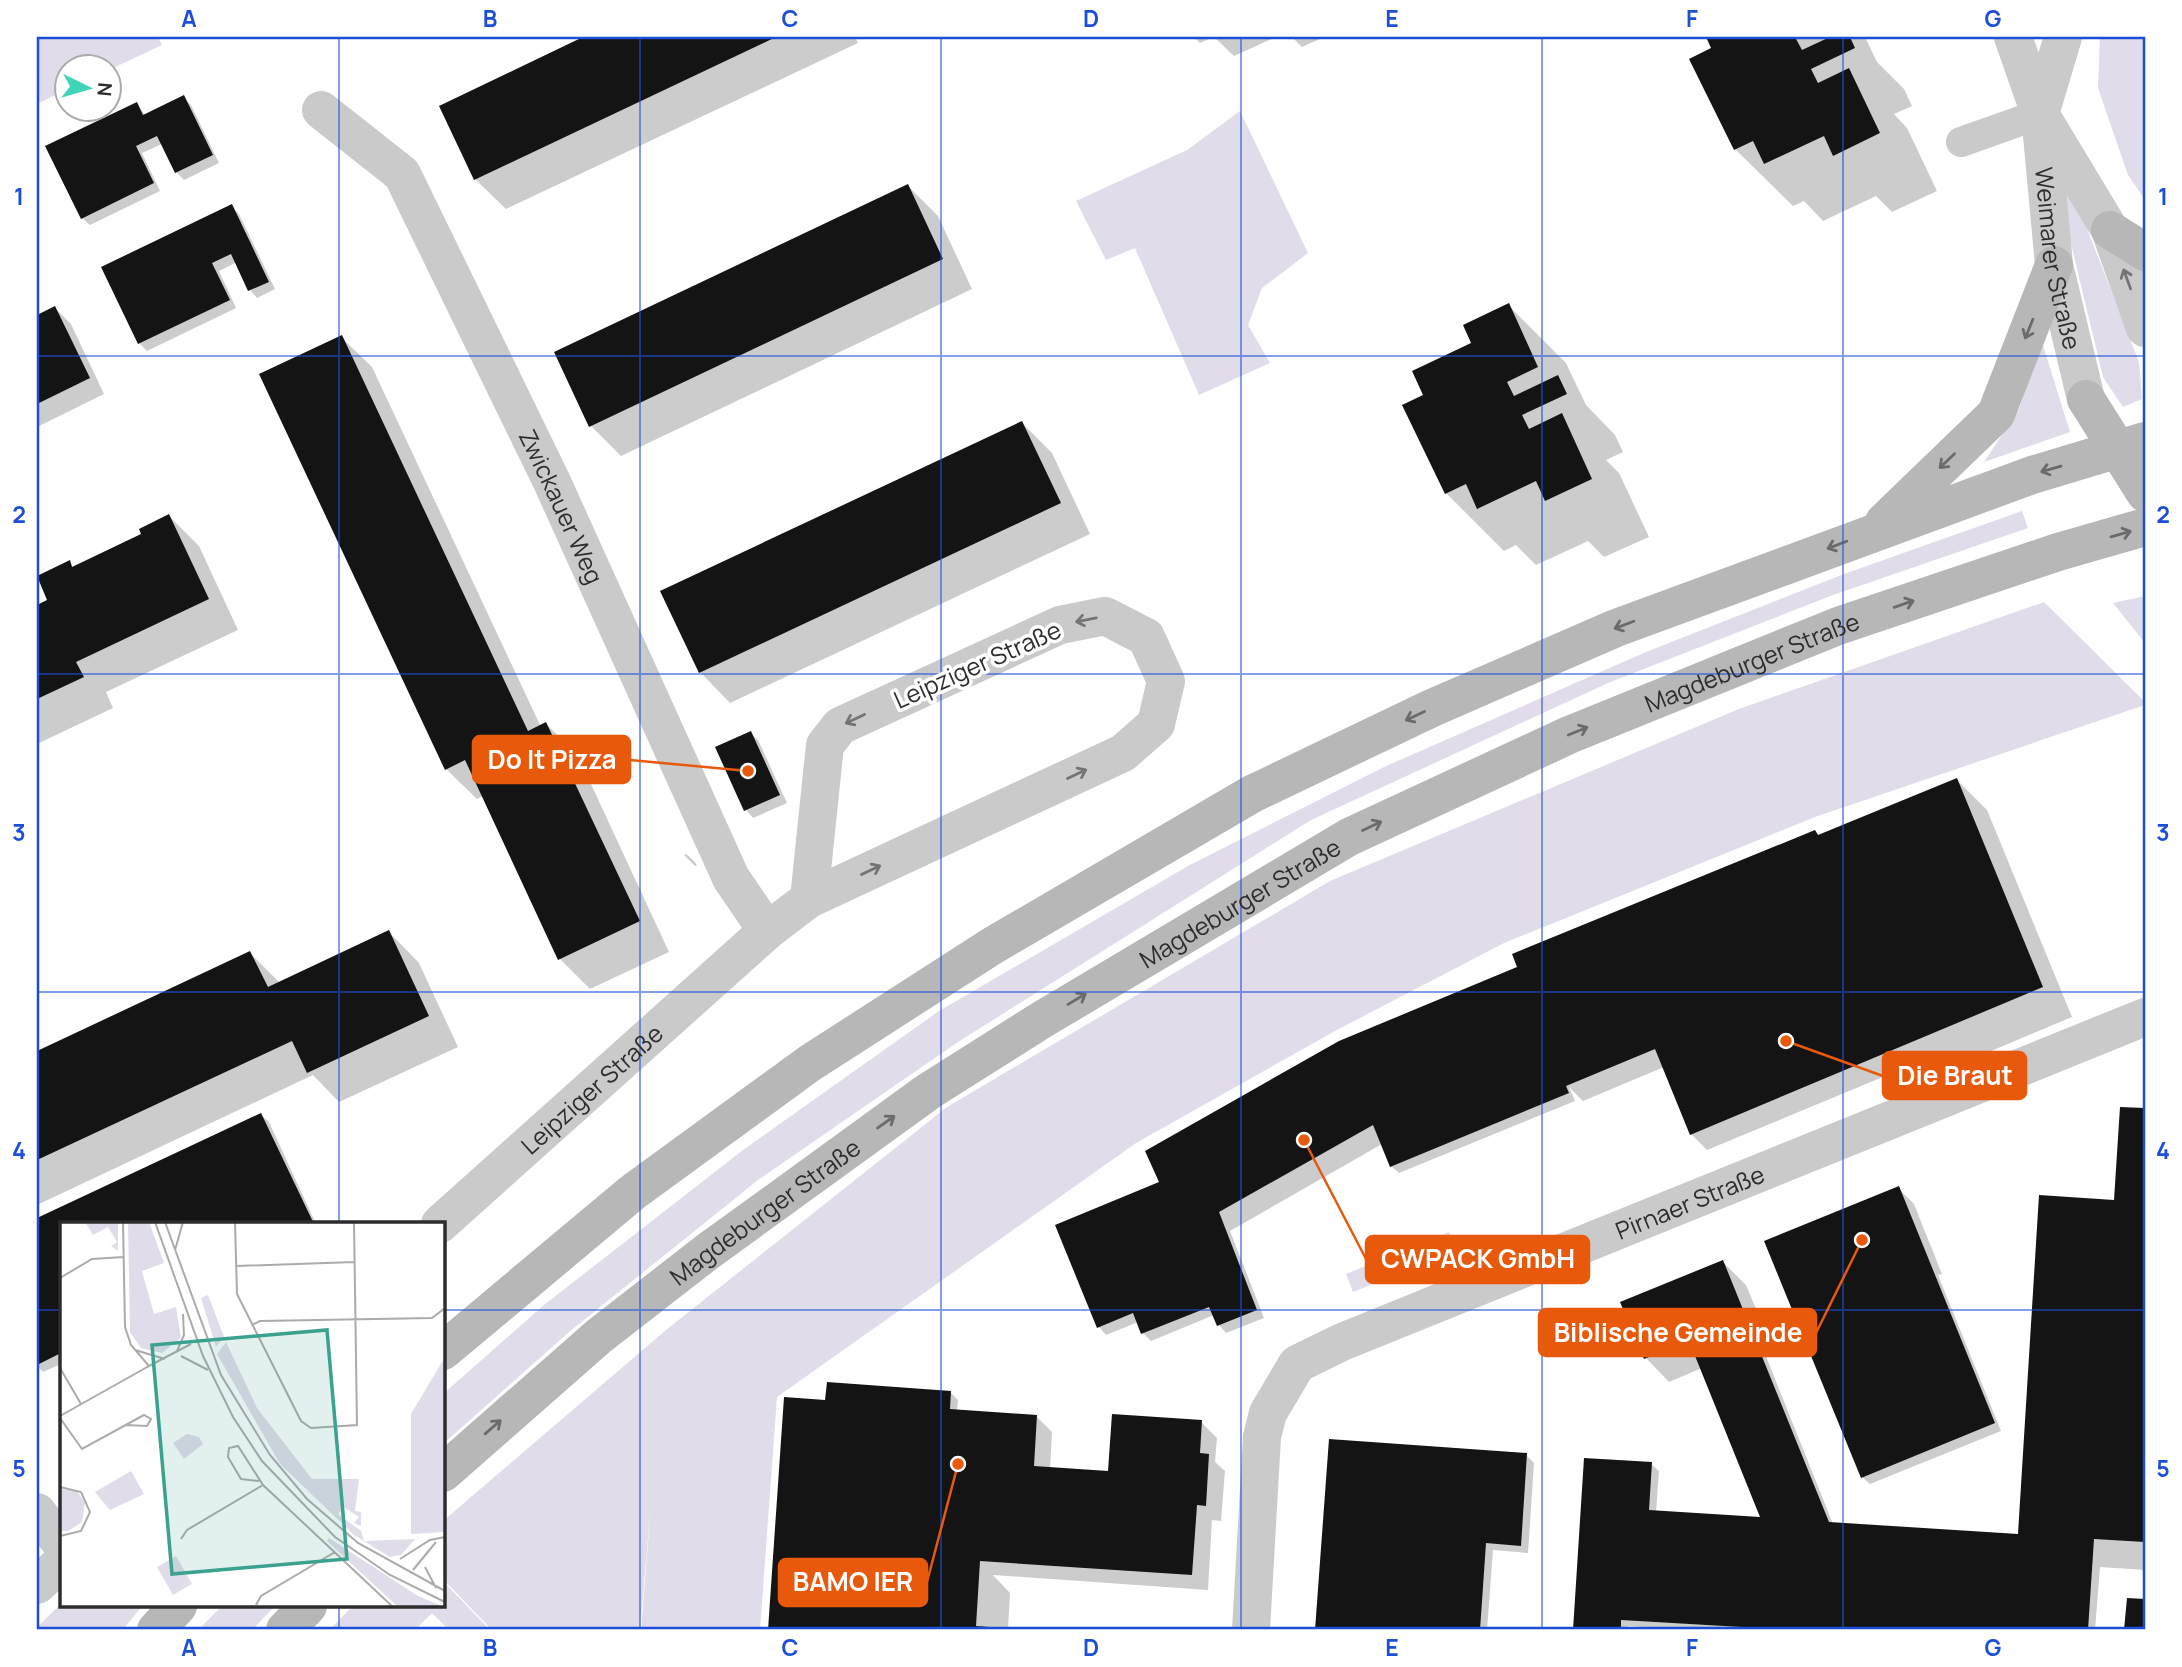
<svg xmlns="http://www.w3.org/2000/svg" width="2182" height="1667" font-family="Manrope,sans-serif">
  <style>
    .green { fill: #e1dce9 }
    .shadow { fill: #0003 }
    .building { fill: #141414 }
    .lines { fill: none; stroke-linecap: round; stroke-linejoin: round }
    .lane { stroke: #cacaca; stroke-width: 30 }
    .street { stroke: #cacaca; stroke-width: 38 }
    .secondary { stroke: #b7b7b7; stroke-width: 38 }
    .oneway { stroke: #747474 }
    .oneway2 { stroke: #6b6b6b }
    .grid { fill: none; stroke: #1d4ed8; stroke-width: 2; stroke-opacity: 0.55 }
    .labels { text-anchor: middle; dominant-baseline: central; stroke-width: 7; stroke-linejoin: round; paint-order: stroke }
    .street-label { font-size: 24px; fill: #2d2d2d; stroke: #fff }
    .inset-road { fill: none; stroke: #ababab; stroke-width: 2 }
    .view { fill: #3aa28e; fill-opacity: 0.15; stroke: #3aa28e; stroke-width: 3.5 }
    .inset-edge { fill: none; stroke: #2d2d2d; stroke-width: 3.5 }
    .leader { fill: none; stroke: #e8590c; stroke-width: 2.5 }
    .callout-dot { fill: #e8590c; stroke: #fff; stroke-width: 2.5 }
    .callout { fill: #e8590c; stroke: #e8590c; stroke-width: 2.5 }
    .callout-label { font-size: 26px; text-anchor: middle; font-weight: bold; fill: #fff }
    .neatline { fill: none; stroke: #1d4ed8; stroke-width: 2.5 }
    .grid-label { font-size: 23px; text-anchor: middle; font-weight: bold; fill: #1d4ed8 }
  </style>
  <rect width="100%" height="100%" fill="#fff"/>
  <!-- green -->
  <path class="green" d="M 37,37 L 158,37 L 162,45 L 109,70 L 108,66 L 66,66 L 66,90 L 37,104 Z
    M 2100,37 L 2145,37 L 2145,200 L 2128,175 L 2098,88 Z
    M 1240,111 L 1308,253 L 1262,288 L 1248,325 L 1270,363 L 1199,395 L 1135,248 L 1106,260 L 1076,201 L 1187,150 Z
    M 2072,190 L 2139,362 L 2142,399 L 2123,407 L 2103,377 L 2059,194 Z
    M 2041,339 L 2070,432 L 1984,462 L 2019,409 Z
    M 2022,511 L 2028,528 L 1833,595 L 1608,683 L 1311,820 L 958,1042 L 758,1180 L 569,1332 L 443,1444 L 443,1394 L 544,1305 L 743,1150 L 939,1011 L 1188,866 L 1384,767 L 1646,652 L 1844,574 Z
    M 2145,596 L 2145,643 L 2113,603 Z
    M 2044,602 L 2145,702 L 2145,705 L 1815,817 L 1504,943 L 1335,1031 L 1136,1143 L 777,1397 L 760,1630 L 641,1630 L 652,1493 L 640,1630 L 492,1630 L 443,1579 L 443,1521 L 666,1330 L 947,1107 L 1330,881 L 1739,709 Z
    M 1449,1232 L 1457,1250 L 1353,1292 L 1346,1274 Z
    M 443,1581 L 490,1630 L 449,1630 L 432,1613 L 415,1630 L 329,1630 L 353,1606 L 443,1606 Z
    M 61,1604 L 61,1606 L 142,1606 L 123,1630 L 37,1630 L 37,1627 Z
    M 222,1606 L 275,1606 L 252,1630 L 198,1630 Z"/>
  <!-- shadow -->
  <path class="shadow" d="M 588,37 L 855,37 L 858,43 L 506,209 L 475,179 L 441,106 Z
    M 1194,37 L 1213,37 L 1200,43 Z
    M 1214,37 L 1276,37 L 1234,56 Z
    M 1292,37 L 1324,37 L 1302,47 Z
    M 1708,37 L 1865,37 L 1877,62 L 1904,89 L 1912,106 L 1894,114 L 1907,128 L 1937,191 L 1892,212 L 1876,196 L 1823,221 L 1804,201 L 1793,206 L 1735,149 L 1714,49 Z
    M 183,98 L 191,105 L 219,163 L 184,180 L 176,172 L 162,144 L 142,153 L 160,191 L 90,225 L 82,218 L 136,104 L 146,116 Z
    M 908,186 L 938,216 L 972,289 L 621,456 L 591,426 Z
    M 232,207 L 239,214 L 275,289 L 257,298 L 250,290 L 237,262 L 219,271 L 236,308 L 147,351 L 139,343 Z
    M 1508,305 L 1566,363 L 1586,405 L 1615,435 L 1623,452 L 1606,460 L 1619,473 L 1649,537 L 1604,557 L 1588,541 L 1536,565 L 1516,545 L 1504,551 L 1446,493 L 1425,396 Z
    M 55,308 L 71,324 L 104,394 L 37,427 L 37,317 Z
    M 341,337 L 372,367 L 541,727 L 546,724 L 577,754 L 669,952 L 590,989 L 560,959 L 483,796 L 477,799 L 446,769 Z
    M 1022,423 L 1052,453 L 1090,534 L 730,703 L 700,672 Z
    M 169,516 L 199,546 L 238,630 L 106,692 L 113,708 L 37,744 L 37,607 L 50,601 L 69,563 L 74,568 L 144,535 Z
    M 750,733 L 758,740 L 787,803 L 753,818 L 746,810 L 717,748 Z
    M 1957,780 L 1987,810 L 2072,1017 L 1936,1074 L 1915,1053 L 1919,1062 L 1707,1150 L 1691,1134 L 1664,1067 L 1583,1101 L 1569,1087 L 1575,1101 L 1399,1173 L 1391,1166 L 1382,1144 L 1230,1231 L 1264,1318 L 1226,1333 L 1219,1325 L 1214,1315 L 1151,1341 L 1143,1333 L 1138,1322 L 1106,1335 L 1099,1327 L 1161,1183 L 1517,969 L 1815,832 L 1820,836 Z
    M 686,854 L 694,861 L 697,865 L 695,866 L 684,855 Z
    M 389,932 L 419,963 L 458,1047 L 339,1102 L 313,1075 L 37,1205 L 37,1053 L 250,953 L 280,983 Z
    M 2121,1109 L 2145,1110 L 2145,1570 L 2100,1567 L 2095,1630 L 1690,1630 L 1628,1626 L 1628,1630 L 1575,1630 L 1586,1460 L 1651,1464 L 1659,1471 L 1656,1512 L 1763,1519 L 1702,1368 L 1669,1382 L 1646,1358 L 1723,1262 L 1746,1285 L 1769,1340 L 1761,1344 L 1833,1524 L 2019,1536 L 2115,1202 Z
    M 261,1115 L 269,1122 L 316,1224 L 61,1224 L 61,1364 L 43,1372 L 37,1366 L 37,1220 Z
    M 1898,1188 L 1914,1204 L 1942,1274 L 1938,1275 L 2001,1431 L 1870,1484 L 1862,1477 Z
    M 950,1392 L 958,1400 L 957,1411 L 1036,1416 L 1052,1432 L 1050,1469 L 1110,1473 L 1201,1422 L 1217,1438 L 1215,1462 L 1225,1471 L 1221,1521 L 1212,1520 L 1208,1590 L 993,1575 L 1010,1593 L 1008,1630 L 769,1630 L 775,1548 L 830,1402 Z
    M 1331,1441 L 1526,1455 L 1534,1463 L 1528,1553 L 1493,1550 L 1487,1630 L 1317,1630 Z"/>
  <!-- building -->
  <path class="building" d="M 583,37 L 776,37 L 474,180 L 439,106 Z
    M 1706,37 L 1795,37 L 1802,50 L 1830,37 L 1850,37 L 1855,48 L 1811,69 L 1818,83 L 1849,68 L 1880,133 L 1833,156 L 1824,136 L 1764,164 L 1753,141 L 1734,150 L 1689,59 L 1711,48 Z
    M 184,95 L 213,155 L 175,173 L 157,136 L 136,146 L 154,183 L 81,219 L 45,146 L 137,102 L 143,115 Z
    M 908,184 L 943,259 L 589,427 L 554,352 Z
    M 232,204 L 269,282 L 248,291 L 231,254 L 212,263 L 230,300 L 138,344 L 101,267 Z
    M 1509,303 L 1538,367 L 1507,382 L 1514,396 L 1558,375 L 1567,394 L 1522,415 L 1529,429 L 1562,413 L 1592,479 L 1545,501 L 1536,481 L 1477,509 L 1466,484 L 1445,494 L 1402,405 L 1423,395 L 1412,371 L 1471,343 L 1463,325 Z
    M 55,306 L 90,378 L 37,404 L 37,315 Z
    M 342,335 L 528,731 L 546,722 L 640,921 L 558,960 L 465,760 L 445,770 L 259,374 Z
    M 1022,421 L 1061,503 L 699,673 L 660,591 Z
    M 169,514 L 209,599 L 76,662 L 84,677 L 37,699 L 37,605 L 47,600 L 37,576 L 70,560 L 72,567 L 141,534 L 139,529 Z
    M 751,731 L 780,795 L 744,811 L 715,747 Z
    M 1957,778 L 2043,987 L 1690,1135 L 1655,1049 L 1566,1086 L 1569,1093 L 1390,1167 L 1373,1125 L 1219,1212 L 1257,1310 L 1217,1326 L 1209,1307 L 1141,1334 L 1133,1313 L 1097,1328 L 1055,1225 L 1159,1182 L 1145,1151 L 1339,1041 L 1517,967 L 1512,954 L 1815,830 L 1818,835 Z
    M 389,930 L 429,1016 L 307,1073 L 292,1041 L 37,1160 L 37,1051 L 250,951 L 268,987 Z
    M 2120,1107 L 2145,1108 L 2145,1542 L 2094,1539 L 2088,1630 L 1793,1630 L 1621,1620 L 1621,1630 L 1573,1630 L 1584,1458 L 1652,1462 L 1649,1510 L 1760,1517 L 1689,1341 L 1644,1359 L 1620,1302 L 1723,1260 L 1829,1522 L 2018,1534 L 2039,1195 L 2114,1200 Z
    M 261,1113 L 314,1224 L 61,1224 L 61,1353 L 37,1365 L 37,1218 Z
    M 1899,1186 L 1995,1423 L 1861,1478 L 1764,1241 Z
    M 827,1382 L 951,1391 L 950,1409 L 1037,1415 L 1034,1466 L 1108,1471 L 1112,1414 L 1202,1420 L 1200,1453 L 1209,1454 L 1206,1506 L 1197,1505 L 1192,1575 L 980,1561 L 976,1626 L 1003,1628 L 1003,1630 L 768,1630 L 784,1397 L 825,1400 Z
    M 1329,1439 L 1527,1453 L 1521,1546 L 1486,1543 L 1480,1630 L 1315,1630 Z
    M 2127,1598 L 2145,1599 L 2145,1630 L 2124,1630 Z"/>
  <g class="lines">
    <!-- lane -->
    <path class="lane" d="M 1961,142 L 2040,114"/>
    <!-- street -->
    <g class="street">
      <path d="M 2013,37 L 2040,114 L 2110,230 L 2145,328"/>
      <path id="s1" d="M 2063,37 L 2040,114 L 2054,265 L 2086,399"/>
      <path id="s2" d="M 321,110 L 402,174 L 552,482 L 731,878 L 767,931"/>
      <path id="s3" d="M 440,1224 L 767,931 L 809,899 L 1123,753 L 1156,724 L 1166,681 L 1146,637 L 1105,616 L 1060,625 L 840,726 L 825,745 L 809,899"/>
      <path d="M 37,1512 L 61,1543"/>
      <path d="M 37,1585 L 61,1563"/>
      <path id="s4" d="M 1251,1630 L 1262,1437 L 1268,1413 L 1297,1364 L 1342,1342 L 2145,1017"/>
    </g>
    <!-- secondary -->
    <g class="secondary">
      <path d="M 2110,230 L 2145,252"/>
      <path d="M 2086,399 L 2145,493"/>
      <path d="M 1884,522 L 1996,414 L 2054,265"/>
      <path d="M 443,1351 L 633,1192 L 810,1063 L 992,946 L 1252,794 L 1432,708 L 1616,628 L 2032,475 L 2145,441"/>
      <path id="s5" d="M 443,1473 L 599,1336 L 707,1252 L 929,1091 L 1043,1019 L 1349,837 L 1569,735 L 1838,626 L 2058,552 L 2145,527"/>
      <path d="M 156,1630 L 178,1606"/>
      <path d="M 285,1630 L 308,1606"/>
    </g>
  </g>
  <!-- one-way arrows -->
  <defs><path id="oneway-shaft" d="M-6 0H5M1.5-3L5.5 0L1.5 3" fill="none" stroke-width="1.6" stroke-linecap="round" stroke-linejoin="round" transform="scale(1.75)"/></defs>
  <g class="oneway">
    <use href="#oneway-shaft" transform="translate(2127 279) rotate(-110)"/>
    <use href="#oneway-shaft" transform="translate(1086 620) rotate(169)"/>
    <use href="#oneway-shaft" transform="translate(855 719) rotate(155)"/>
    <use href="#oneway-shaft" transform="translate(1077 774) rotate(-25)"/>
    <use href="#oneway-shaft" transform="translate(871 870) rotate(-25)"/>
  </g>
  <g class="oneway2">
    <use href="#oneway-shaft" transform="translate(2029 329) rotate(112)"/>
    <use href="#oneway-shaft" transform="translate(1947 461) rotate(136)"/>
    <use href="#oneway-shaft" transform="translate(2051 469) rotate(164)"/>
    <use href="#oneway-shaft" transform="translate(2121 534) rotate(-16)"/>
    <use href="#oneway-shaft" transform="translate(1837 545) rotate(159)"/>
    <use href="#oneway-shaft" transform="translate(1904 604) rotate(-19)"/>
    <use href="#oneway-shaft" transform="translate(1624 625) rotate(159)"/>
    <use href="#oneway-shaft" transform="translate(1415 716) rotate(155)"/>
    <use href="#oneway-shaft" transform="translate(1578 731) rotate(-22)"/>
    <use href="#oneway-shaft" transform="translate(1372 826) rotate(-25)"/>
    <use href="#oneway-shaft" transform="translate(1077 999) rotate(-31)"/>
    <use href="#oneway-shaft" transform="translate(886 1122) rotate(-35)"/>
    <use href="#oneway-shaft" transform="translate(493 1427) rotate(-41)"/>
  </g>
  <!-- grid -->
  <path class="grid" d="M 339,37 L 339,1224M 640,37 L 640,1630M 941,37 L 941,1630M 1241,37 L 1241,1630M 1542,37 L 1542,1630M 1843,37 L 1843,1630M 37,356 L 2145,356M 37,674 L 2145,674M 37,992 L 2145,992M 37,1310 L 61,1310M 443,1310 L 2145,1310M 339,1606 L 339,1630"/>
  <g class="labels">
    <!-- street labels -->
    <g class="street-label">
      <text stroke="none"><textPath href="#s1" startOffset="226">Weimarer Straße</textPath></text>
      <text stroke="none"><textPath href="#s2" startOffset="472">Zwickauer Weg</textPath></text>
      <text stroke="none"><textPath href="#s5" startOffset="1549">Magdeburger Straße</textPath></text>
      <text transform="translate(977 664) rotate(-24)">Leipziger Straße</text>
      <text stroke="none"><textPath href="#s5" startOffset="982">Magdeburger Straße</textPath></text>
      <text stroke="none"><textPath href="#s3" startOffset="203">Leipziger Straße</textPath></text>
      <text stroke="none"><textPath href="#s4" startOffset="700">Pirnaer Straße</textPath></text>
      <text stroke="none"><textPath href="#s5" startOffset="415">Magdeburger Straße</textPath></text>
    </g>
  </g>
  <!-- overview -->
  <g transform="translate(60 1222)">
    <rect width="385" height="385" fill="#fff"/>
    <path d="M 25,0 L 58,0 L 58,29 L 51,24 L 57,20 L 48,5 L 33,13 ZM 68,0 L 89,0 L 104,41 L 82,49 L 94,92 L 116,85 L 121,116 L 102,131 L 81,126 L 70,110 ZM 148,73 L 164,115 L 156,125 L 141,76 ZM 166,120 L 197,186 L 252,257 L 299,257 L 295,289 L 301,290 L 301,304 L 294,301 L 299,295 L 284,285 L 278,292 L 301,309 L 304,319 L 355,317 L 341,333 L 330,335 L 294,313 L 220,242 L 157,132 ZM 385,135 L 385,310 L 351,312 L 351,192 ZM 127,212 L 139,215 L 143,222 L 124,237 L 113,221 ZM 71,249 L 84,272 L 50,288 L 35,270 ZM 0,267 L 17,269 L 25,281 L 22,300 L 8,309 L 0,309 ZM 269,316 L 358,374 L 384,385 L 338,385 L 267,319 ZM 116,334 L 132,362 L 113,373 L 97,345 Z" fill="#e1dce9"/>
    <path class="inset-road" d="M 63,0 L 65,105 L 71,123 L 89,144M 95,0 L 143,134 L 173,195 L 202,239 L 275,315 L 330,353 L 385,380M 105,0 L 161,153 L 210,233 L 247,277 L 298,321 L 385,369M 175,0 L 177,72 L 241,199 L 251,206 L 297,203 L 294,0M 115,28 L 123,0M 176,44 L 294,40M 0,56 L 32,37 L 64,35M 192,103 L 200,99 L 372,96 L 385,86M 75,128 L 105,137M 117,129 L 124,113 L 123,92M 121,134 L 148,148M 87,145 L 131,122M 0,146 L 21,182M 0,194 L 89,144M 0,196 L 22,227 L 84,193 L 91,197 L 87,204 L 66,203M 199,259 L 181,257 L 168,235 L 169,226 L 178,224 L 203,263 L 333,385M 0,265 L 21,270 L 30,290 L 21,309 L 0,314M 121,317 L 127,308 L 203,263M 340,337 L 370,318 L 385,315M 365,345 L 376,366M 353,348 L 376,320M 196,383 L 201,374 L 275,330"/>
    <path class="view" d="M 267,108 L 287,337 L 112,352 L 92,123 Z"/>
    <rect width="385" height="385" class="inset-edge"/>
  </g>
  <!-- callouts -->
  <path class="leader" d="M748 771L630 760M1786 1041L1883 1076M1304 1140L1366 1259M1862 1240L1816 1333M958 1464L927 1582"/>
  <g class="callout-dot">
    <circle cx="748" cy="771" r="7"/>
    <circle cx="1786" cy="1041" r="7"/>
    <circle cx="1304" cy="1140" r="7"/>
    <circle cx="1862" cy="1240" r="7"/>
    <circle cx="958" cy="1464" r="7"/>
  </g>
  <g class="callout">
    <rect x="473" y="736" width="157" height="47" rx="7"/>
    <rect x="1883" y="1052" width="143" height="47" rx="7"/>
    <rect x="1366" y="1236" width="223" height="47" rx="7"/>
    <rect x="1539" y="1309" width="277" height="47" rx="7"/>
    <rect x="779" y="1559" width="148" height="47" rx="7"/>
  </g>
  <g class="callout-label">
    <text x="552" y="769">Do It Pizza</text>
    <text x="1955" y="1085">Die Braut</text>
    <text x="1478" y="1268">CWPACK GmbH</text>
    <text x="1678" y="1342">Biblische Gemeinde</text>
    <text x="853" y="1591">BAMO IER</text>
  </g>
  <!-- border -->
  <rect width="2182" height="1667" fill="none" stroke="#ffffff" stroke-width="77"/>
  <!-- north arrow -->
  <g transform="translate(88 88) rotate(95)"><circle r="33" fill="#ffffff" stroke="#ababab" stroke-width="2"/>
  <path d="M0-5L12 26L0 18L-12 26Z" fill="#3fd4b8"/>
  <text y="-10" font-size="19" font-weight="bold" text-anchor="middle" fill="#2d2d2d">N</text>
  </g>
  <rect x="38" y="38" width="2106" height="1590" class="neatline"/>
  <g class="grid-label">
    <text x="189" y="27">A</text>
    <text x="490" y="27">B</text>
    <text x="790" y="27">C</text>
    <text x="1091" y="27">D</text>
    <text x="1392" y="27">E</text>
    <text x="1692" y="27">F</text>
    <text x="1993" y="27">G</text>
    <text x="19" y="205">1</text>
    <text x="2163" y="205">1</text>
    <text x="19" y="523">2</text>
    <text x="2163" y="523">2</text>
    <text x="19" y="841">3</text>
    <text x="2163" y="841">3</text>
    <text x="19" y="1159">4</text>
    <text x="2163" y="1159">4</text>
    <text x="19" y="1477">5</text>
    <text x="2163" y="1477">5</text>
    <text x="189" y="1656">A</text>
    <text x="490" y="1656">B</text>
    <text x="790" y="1656">C</text>
    <text x="1091" y="1656">D</text>
    <text x="1392" y="1656">E</text>
    <text x="1692" y="1656">F</text>
    <text x="1993" y="1656">G</text>
  </g>
</svg>
